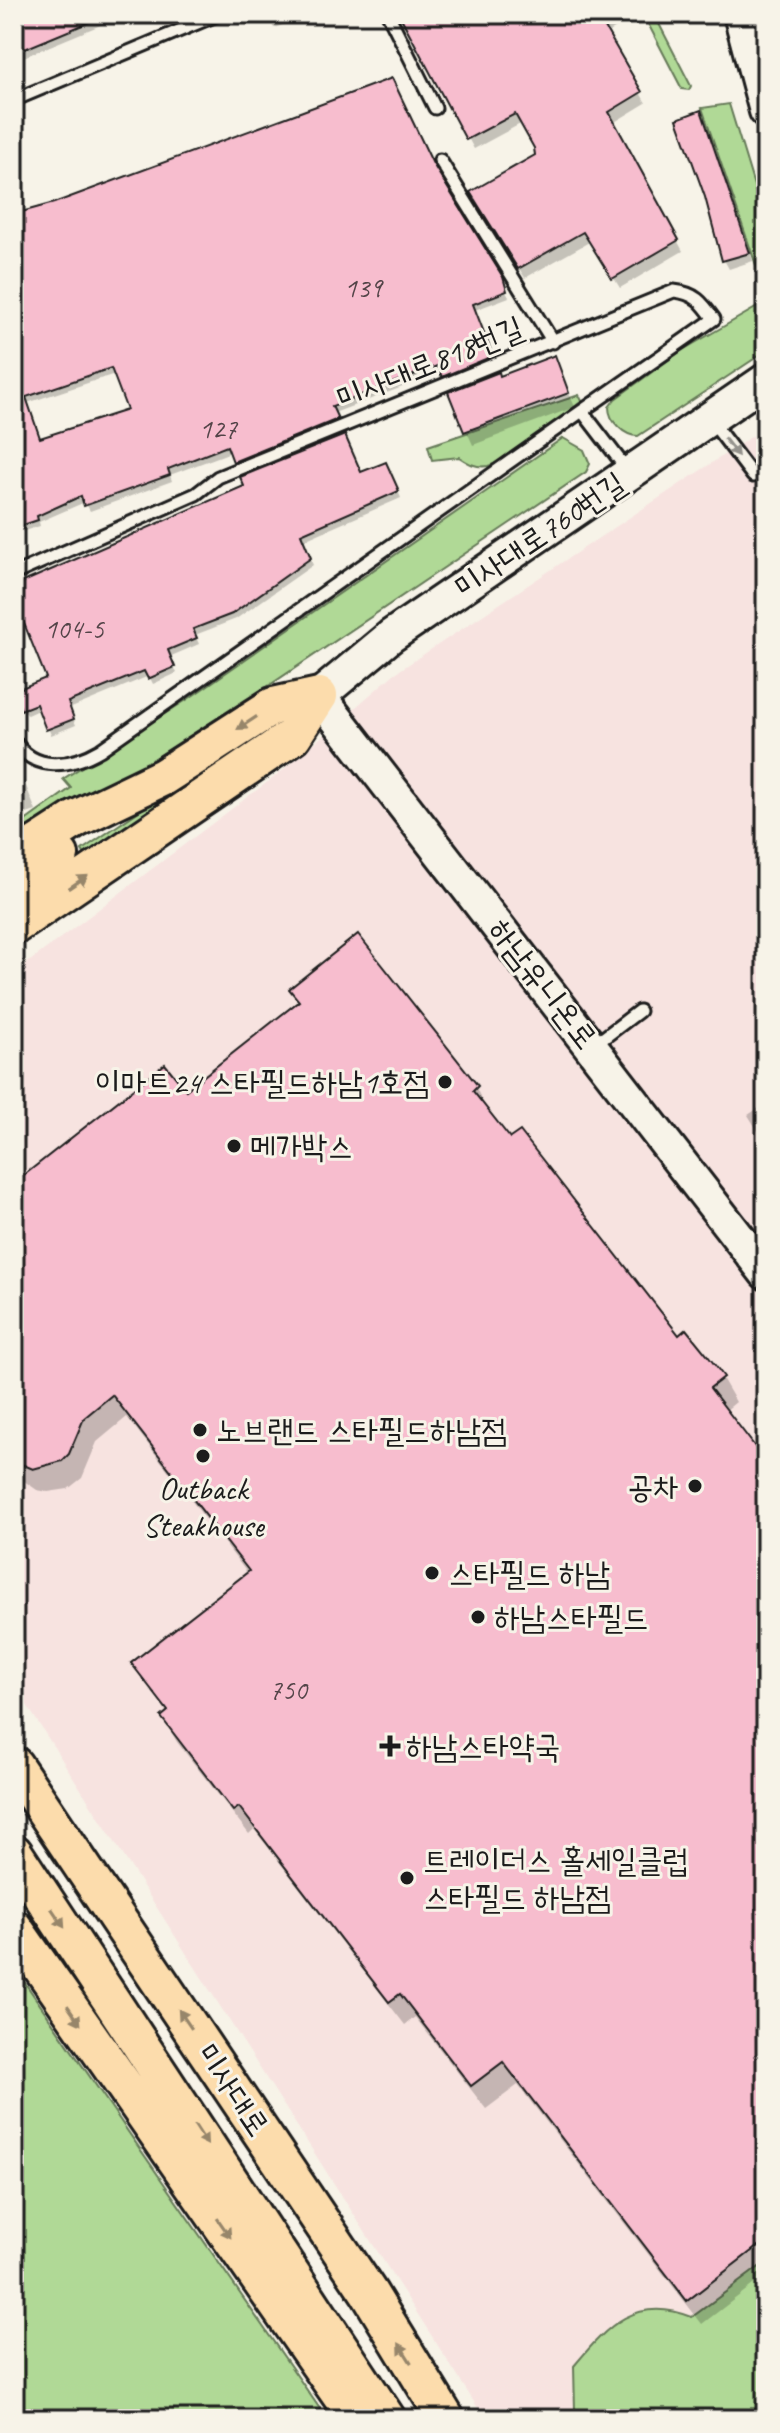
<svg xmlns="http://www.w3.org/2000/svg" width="780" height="2433" font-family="Caveat,'Poor Story',sans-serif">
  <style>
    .built { fill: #f7e3e0 }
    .green { fill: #b0d996; stroke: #667a59; stroke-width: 2 }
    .shadow { fill: #0003; fill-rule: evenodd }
    .building { fill: #f7bdce; stroke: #1c1c1c; stroke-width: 2; fill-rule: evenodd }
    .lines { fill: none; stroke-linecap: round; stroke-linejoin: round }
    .service-casing { stroke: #1c1c1c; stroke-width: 17 }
    .secondary-casing { stroke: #1c1c1c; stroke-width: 38 }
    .primary-casing { stroke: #1c1c1c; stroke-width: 42 }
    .service { stroke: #f7f3e8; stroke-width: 11 }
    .secondary { stroke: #f7f3e8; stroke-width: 32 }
    .primary { stroke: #fcdcac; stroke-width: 36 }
    .oneway { fill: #94928c }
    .oneway2 { fill: #97866b }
    .poi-dot { fill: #1c1c1c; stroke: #f7f3e8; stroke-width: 3 }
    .labels { text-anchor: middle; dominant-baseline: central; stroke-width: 6; stroke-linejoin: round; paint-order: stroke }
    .number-label { font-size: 28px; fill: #534448 }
    .street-label { font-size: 32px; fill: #1c1c1c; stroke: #f7f3e8 }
    .poi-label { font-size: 32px; fill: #1c1c1c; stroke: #f7f3e8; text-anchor: start }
  </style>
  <rect width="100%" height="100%" fill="#f7f3e8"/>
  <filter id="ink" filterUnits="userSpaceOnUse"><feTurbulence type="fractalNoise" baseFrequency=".0125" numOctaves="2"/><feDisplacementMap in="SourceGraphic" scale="16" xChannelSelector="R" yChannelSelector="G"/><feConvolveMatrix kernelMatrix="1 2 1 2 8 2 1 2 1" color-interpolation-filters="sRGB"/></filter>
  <g filter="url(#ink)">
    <!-- built -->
    <path class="built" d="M 766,427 L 766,2419 L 485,2419 L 14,1685 L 14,973 L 282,771 L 394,674 Z"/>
    <!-- green -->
    <path class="green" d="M 643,14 L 654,14 L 691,86 L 689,90 L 682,89 Z
      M 729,104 L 766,225 L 766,294 L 702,108 Z
      M 766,297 L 766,351 L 638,436 C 624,436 609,421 609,407 L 615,399 L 681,351 L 759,306 Z
      M 579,395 L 582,401 C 558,419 515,459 488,466 C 476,468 468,463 459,457 L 432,460 L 428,446 Z
      M 563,438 L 584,450 L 590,464 L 586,472 L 203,730 L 14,845 L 14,829 L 71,788 L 63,779 L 188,699 Z
      M 271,727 L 85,855 L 82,850 L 246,738 Z
      M 14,1967 L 327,2419 L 14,2419 Z
      M 766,2262 L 766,2419 L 581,2419 L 575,2411 L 574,2366 C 608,2325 636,2295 692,2317 Z"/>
    <!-- shadow -->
    <path class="shadow" d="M 14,14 L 127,14 L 14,61 Z
      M 266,14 L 315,14 L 274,28 Z
      M 401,14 L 611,14 L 618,27 L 606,34 L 646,103 L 613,123 L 683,251 L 620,288 L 591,241 L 525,278 L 473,193 L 537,156 L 536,148 L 522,123 L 474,149 Z
      M 700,112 L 753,261 L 729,269 L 724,260 Z
      M 434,171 L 509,297 L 475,310 L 494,362 L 447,382 L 442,372 L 334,413 L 340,425 L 238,467 L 231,452 L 170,475 L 172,481 L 90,511 L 85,502 L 39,522 L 40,526 L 14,534 L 14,217 ZM 115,374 L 130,411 L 40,440 L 27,403 Z
      M 554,358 L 575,407 L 473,445 L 450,394 Z
      M 389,470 L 401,498 L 302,541 L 313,565 L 236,619 L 195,635 L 199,644 L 169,657 L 177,673 L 153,684 L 149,676 L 69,709 L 76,725 L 51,735 L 40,709 L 27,715 L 23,709 L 49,679 L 26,621 L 14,626 L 14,588 L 361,475 Z
      M 20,771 L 36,811 L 14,818 L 14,773 Z
      M 291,989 L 476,1088 L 488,1113 L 679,1338 L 722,1378 L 736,1402 L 725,1411 L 766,1464 L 766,2275 L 702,2324 L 518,2085 L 486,2109 L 415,2017 L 405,2025 L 254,1829 L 249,1834 L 177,1742 L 163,1718 L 168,1714 L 133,1663 L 248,1574 L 127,1417 L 97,1442 L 82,1478 L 68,1489 L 48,1492 L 37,1490 L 14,1474 L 14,1186 L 186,1093 L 299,1003 Z
      M 766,1103 L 766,1144 L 748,1115 Z"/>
    <!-- building -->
    <path class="building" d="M 14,14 L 109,14 L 20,51 L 14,35 Z
      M 399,14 L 597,14 L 642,92 L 609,112 L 679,240 L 612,279 L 583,232 L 518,269 L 470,192 L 535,155 L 534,148 L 515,114 L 466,140 Z
      M 392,78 L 433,164 L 503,277 L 507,291 L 473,304 L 493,356 L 442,377 L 437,366 L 332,406 L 338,419 L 233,462 L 227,446 L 168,469 L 170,475 L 84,506 L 81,496 L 37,516 L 38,520 L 14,528 L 14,214 L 54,203 ZM 111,368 L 127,410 L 40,438 L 26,397 Z
      M 701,110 L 750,253 L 722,261 L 705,197 L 677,119 Z
      M 555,355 L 569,393 L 464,432 L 448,392 L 499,372 L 500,376 Z
      M 345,435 L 361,472 L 386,462 L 399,491 L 301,534 L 311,558 L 232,614 L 193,629 L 197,638 L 168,650 L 175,667 L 148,679 L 144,671 L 68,702 L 74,719 L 46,730 L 36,704 L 21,710 L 14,691 L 46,678 L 21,616 L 14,619 L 14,586 L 244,486 L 240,477 Z
      M 358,934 L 478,1086 L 473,1091 L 510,1138 L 520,1131 L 679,1335 L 686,1329 L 708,1356 L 724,1377 L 710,1388 L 766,1461 L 766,2240 L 687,2301 L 503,2062 L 471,2086 L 400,1994 L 389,2002 L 239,1807 L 233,1811 L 161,1717 L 168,1711 L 131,1663 L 249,1571 L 112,1395 L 84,1418 L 69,1454 L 62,1461 L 33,1469 L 14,1461 L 14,1183 L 165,1064 L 186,1090 L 299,1001 L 289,989 Z"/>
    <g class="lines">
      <!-- service casing -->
      <g class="service-casing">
        <path id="service" d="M 388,14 L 435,108
          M 14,100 L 219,14
          M 440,160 L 553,342
          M 712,422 L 753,476
          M 14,574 L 196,494 L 218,477 L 674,291 C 695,293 702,302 714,319 L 582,411
          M 14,740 C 34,773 71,767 100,750 L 582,411 L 628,471
          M 593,1046 L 639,1011"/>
      </g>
      <!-- secondary casing -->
      <g class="secondary-casing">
        <path id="secondary" d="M 740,14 L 766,111
          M 765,14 L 766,19
          M 766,380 L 391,636 L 319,696 L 766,1273"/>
      </g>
      <!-- primary casing -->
      <g class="primary-casing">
        <path id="primary" d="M 14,859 L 76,819 L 163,777 L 273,706 L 319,696
          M 14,888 L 60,855
          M 14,926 L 293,736 L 319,696
          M 14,1765 L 369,2293 L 446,2419
          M 14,1853 L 387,2419
          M 14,1928 L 357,2419"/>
      </g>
      <!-- service -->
      <use href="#service" class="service"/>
      <!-- secondary -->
      <use href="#secondary" class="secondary"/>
      <!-- primary -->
      <use href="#primary" class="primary"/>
    </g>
    <!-- one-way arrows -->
    <defs><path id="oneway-solid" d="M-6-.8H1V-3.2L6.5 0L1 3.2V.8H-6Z" transform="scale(2)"/></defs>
    <use class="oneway" href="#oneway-solid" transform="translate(731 447) rotate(52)"/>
    <g class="oneway2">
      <use href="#oneway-solid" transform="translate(247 723) rotate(147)"/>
      <use href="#oneway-solid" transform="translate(78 882) rotate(-34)"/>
      <use href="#oneway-solid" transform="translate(58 1918) rotate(56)"/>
      <use href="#oneway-solid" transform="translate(74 2015) rotate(55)"/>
      <use href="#oneway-solid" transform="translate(185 2019) rotate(-124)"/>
      <use href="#oneway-solid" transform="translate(201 2135) rotate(57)"/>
      <use href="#oneway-solid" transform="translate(224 2228) rotate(55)"/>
      <use href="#oneway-solid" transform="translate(405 2353) rotate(-122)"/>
    </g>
  </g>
  <!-- markers -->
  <g class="poi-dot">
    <circle cx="445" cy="1082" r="8"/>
    <circle cx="234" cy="1146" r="8"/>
    <circle cx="200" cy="1430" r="8"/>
    <circle cx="203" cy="1456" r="8"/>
    <circle cx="695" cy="1486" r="8"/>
    <circle cx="432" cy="1573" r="8"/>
    <circle cx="478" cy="1617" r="8"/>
    <path d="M386 1734h8v8h8v8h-8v8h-8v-8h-8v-8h8z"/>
    <circle cx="407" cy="1878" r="8"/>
  </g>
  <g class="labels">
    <!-- number labels -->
    <g class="number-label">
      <text x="363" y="287">139</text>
      <text x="218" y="428">127</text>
      <text x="74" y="628">104-5</text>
      <text x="288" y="1689">750</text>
    </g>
    <!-- street labels -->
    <g class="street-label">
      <text transform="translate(430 363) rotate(-22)">미사대로818번길</text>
      <text transform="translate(540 535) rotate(-34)">미사대로760번길</text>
      <text transform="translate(543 984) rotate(52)">하남유니온로</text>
      <text transform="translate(233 2090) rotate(56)">미사대로</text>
    </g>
    <!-- poi labels -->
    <g class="poi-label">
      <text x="429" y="1082" text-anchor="end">이마트24 스타필드하남1호점</text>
      <text x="250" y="1146">메가박스</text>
      <text x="216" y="1430">노브랜드 스타필드하남점</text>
      <text x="679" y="1486" text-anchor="end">공차</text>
      <text x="203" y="1488" text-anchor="middle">Outback<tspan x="203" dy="37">Steakhouse</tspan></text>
      <text x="448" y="1573">스타필드 하남</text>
      <text x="494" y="1617">하남스타필드</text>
      <text x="406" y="1746">하남스타약국</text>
      <text x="423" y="1860">트레이더스 홀세일클럽<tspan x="423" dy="37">스타필드 하남점</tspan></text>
    </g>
  </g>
  <!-- margin -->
  <rect width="780" height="2433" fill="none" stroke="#f7f3e8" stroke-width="48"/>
  <rect x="24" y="24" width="732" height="2385" fill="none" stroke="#1c1c1c" stroke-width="3" filter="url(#ink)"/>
</svg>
